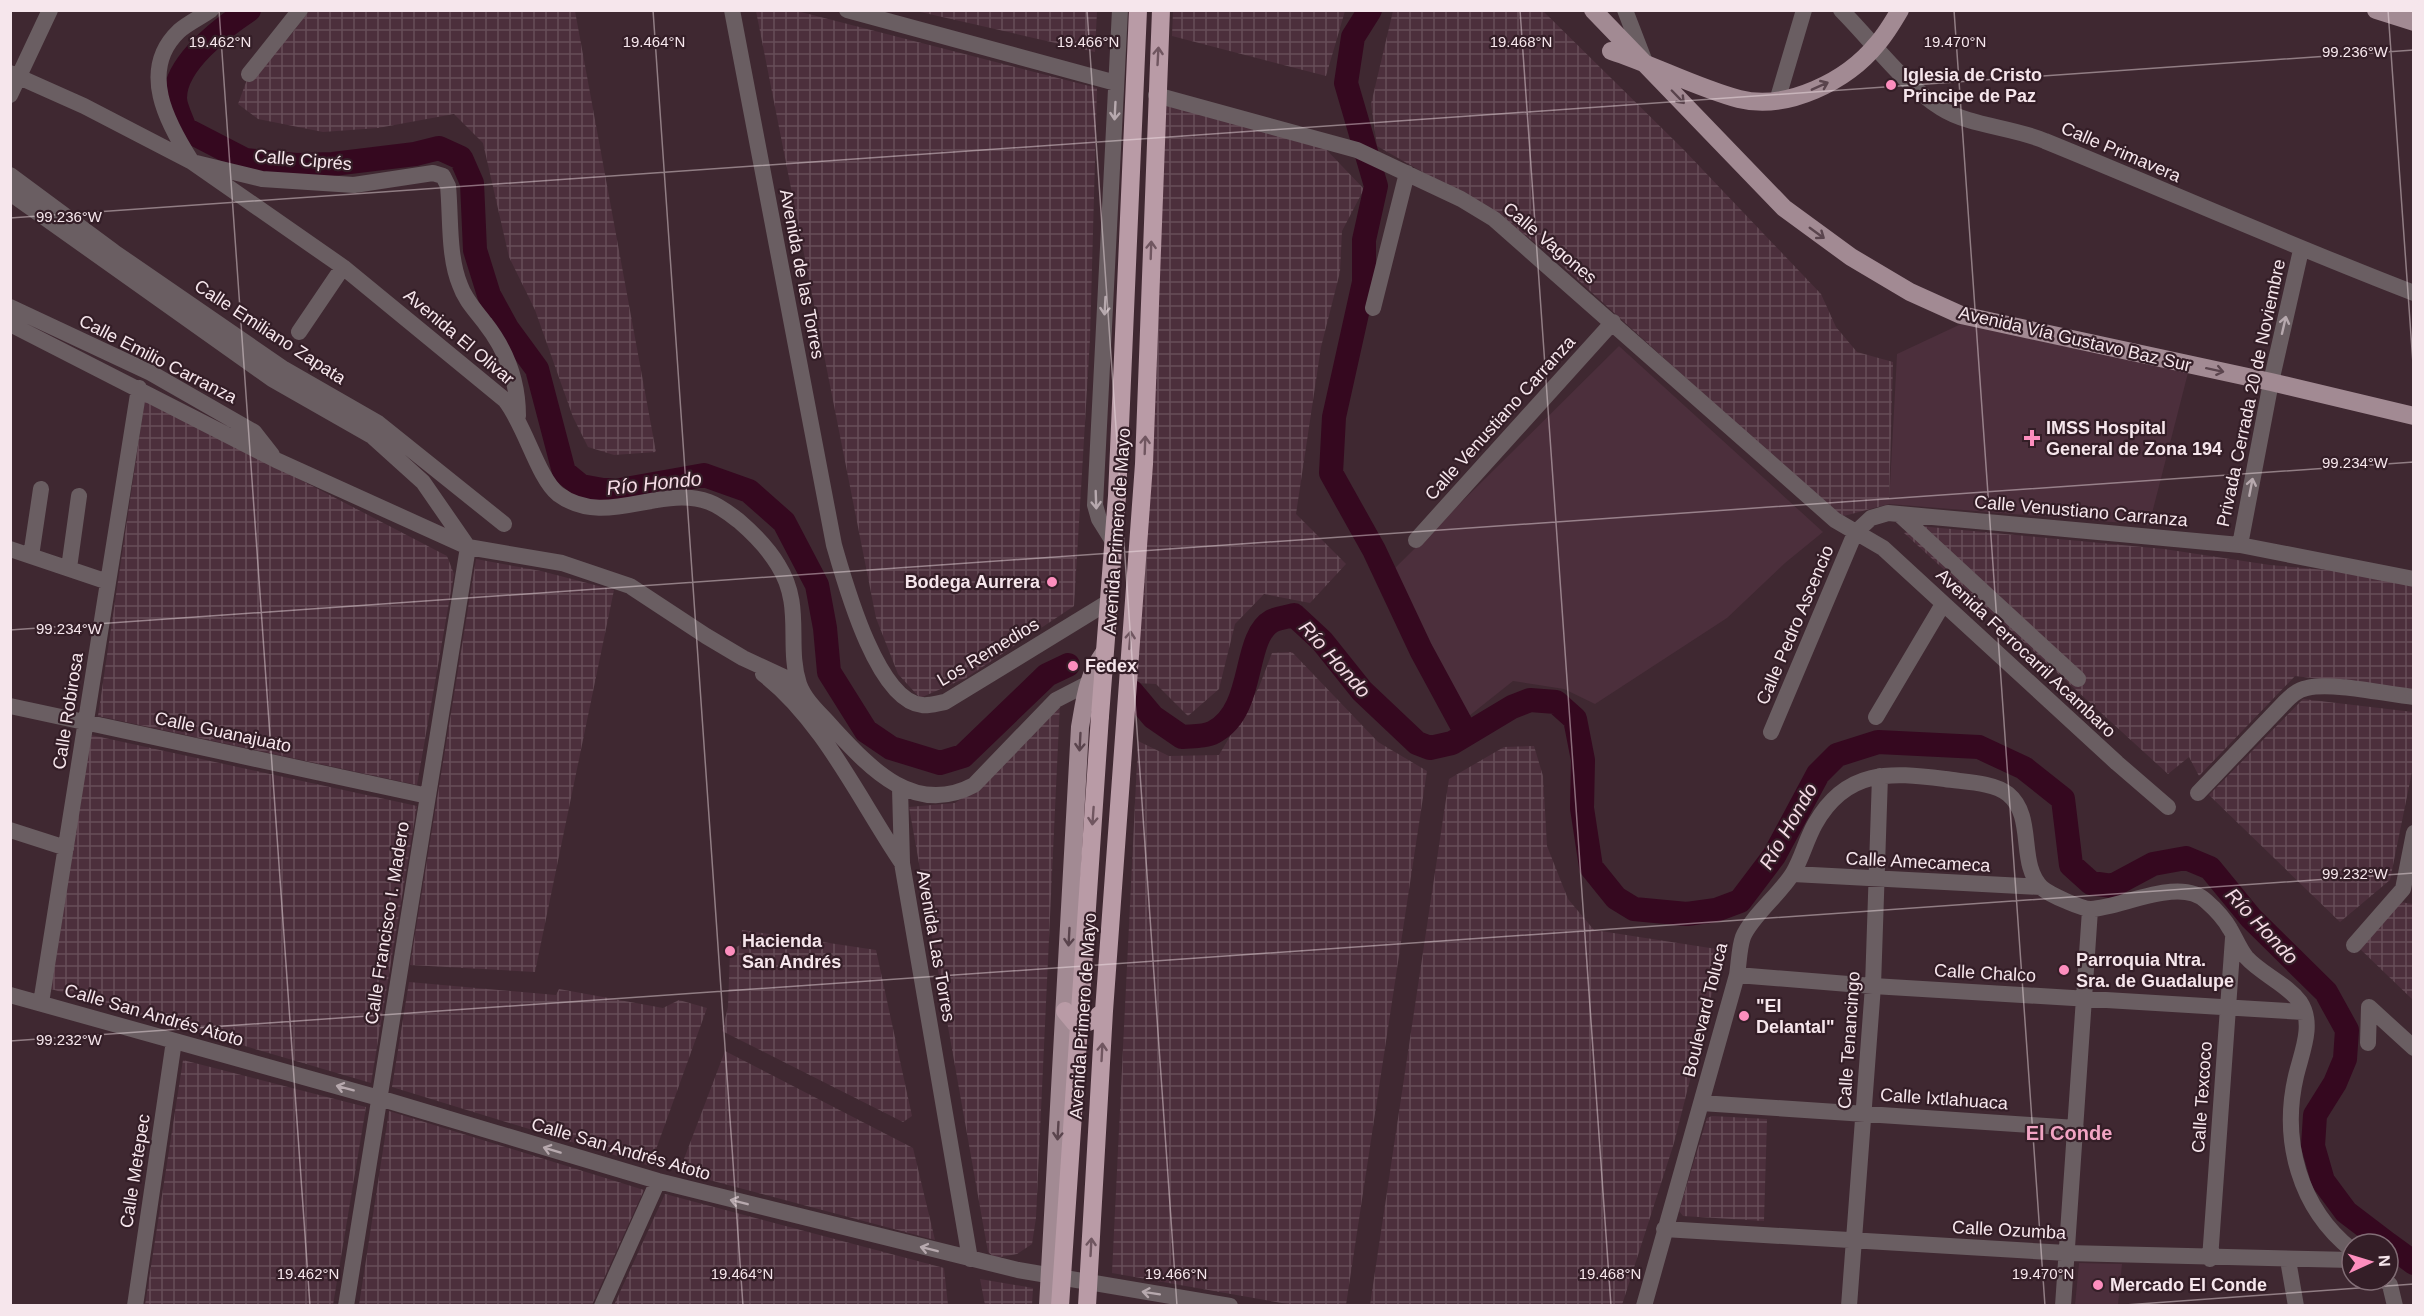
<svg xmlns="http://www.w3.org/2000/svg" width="2424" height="1316" font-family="Helvetica,sans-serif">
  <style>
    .built { fill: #4c2f3c }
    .industrial { fill: url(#industrial-grid) }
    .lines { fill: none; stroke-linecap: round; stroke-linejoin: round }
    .river { stroke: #35081f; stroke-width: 24 }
    .minor { stroke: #6a5e62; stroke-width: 16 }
    .major { stroke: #a28a93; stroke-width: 18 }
    .highway { stroke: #b99ba6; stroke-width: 18 }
    .highway-bridge { stroke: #b99ba6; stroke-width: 18 }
    .oneway { stroke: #705660 }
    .oneway2 { stroke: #5a444d }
    .oneway3 { stroke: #b7a9ae }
    .ticks { fill: none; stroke: #f6e6ec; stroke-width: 1.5; stroke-opacity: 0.45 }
    .poi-dot { fill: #fd8ebe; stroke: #341e27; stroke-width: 2 }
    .labels { text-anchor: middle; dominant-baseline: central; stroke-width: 4.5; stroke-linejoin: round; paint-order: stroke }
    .poi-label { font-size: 18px; font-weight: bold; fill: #f6e6ec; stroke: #341e27; text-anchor: start }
    .street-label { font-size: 18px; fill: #f6e6ec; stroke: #341e27 }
    .water-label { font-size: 20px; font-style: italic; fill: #f5dbe5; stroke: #341e27 }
    .neighbourhood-label { font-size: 20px; font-weight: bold; fill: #f2a4c4; stroke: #341e27 }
    .ticks-label { font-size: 15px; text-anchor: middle; fill: #f6e6ec; stroke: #341e27; stroke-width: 4.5; stroke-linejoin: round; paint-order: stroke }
  </style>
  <defs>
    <pattern id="industrial-grid" width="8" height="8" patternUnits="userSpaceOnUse" patternTransform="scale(1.5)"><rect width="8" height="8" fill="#4c2f3c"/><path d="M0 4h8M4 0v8" fill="none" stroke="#664d58"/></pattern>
  </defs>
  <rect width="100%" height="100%" fill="#3f2831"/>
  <!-- built -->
  <path class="built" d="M 1961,324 L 2188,373 L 2149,525 L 1889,504 L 1897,354 Z
    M 1619,346 L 1823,532 L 1785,563 L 1727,618 L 1595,704 L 1564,689 L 1513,681 L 1464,720 L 1393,570 Z
    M 2079,1263 L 2122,1264 L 2118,1305 L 2075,1305 Z"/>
  <!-- industrial -->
  <path class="industrial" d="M 309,11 L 575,11 L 656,452 L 614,455 L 588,447 L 573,417 L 535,310 L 509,257 L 483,143 L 454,114 L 378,128 L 323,132 L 258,119 L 238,104 L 249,74 L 290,36 Z
    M 756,11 L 797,11 L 1097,88 L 1090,339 L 1074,606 L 966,678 L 920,698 L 898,674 L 876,618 Z
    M 916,11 L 1097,11 L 1095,52 Z
    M 1173,11 L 1173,10 L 1345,11 L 1326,76 L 1172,36 Z
    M 1393,11 L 1543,11 L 1683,149 L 1821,294 L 1836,327 L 1857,352 L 1893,362 L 1889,504 L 1844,516 L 1830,509 L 1545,250 L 1501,217 L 1377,146 L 1371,104 Z
    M 1165,104 L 1319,142 L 1364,189 L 1342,231 L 1340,272 L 1321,347 L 1296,514 L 1346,564 L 1310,603 L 1264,594 L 1235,624 L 1219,689 L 1188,716 L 1156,684 L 1136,683 Z
    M 145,399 L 447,556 L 454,574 L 417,785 L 98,716 Z
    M 1919,526 L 2164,549 L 2270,565 L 2348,572 L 2413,585 L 2413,690 L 2295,676 L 2199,776 L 2189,757 L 2168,774 L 1904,533 Z
    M 476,559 L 541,571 L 614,590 L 535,972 L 410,965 Z
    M 1292,652 L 1378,742 L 1427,771 L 1346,1305 L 1293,1305 L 1112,1273 L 1138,741 L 1169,756 L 1219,755 L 1259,687 L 1272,653 Z
    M 2303,699 L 2413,712 L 2413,767 L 2390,880 L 2340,922 L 2209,795 Z
    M 1060,702 L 1036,1218 L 1032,1244 L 1017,1254 L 995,1258 L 988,1252 L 909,807 L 955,803 L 982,784 Z
    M 91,735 L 417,806 L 371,1083 L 51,989 Z
    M 1534,746 L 1543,776 L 1547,846 L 1568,899 L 1594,930 L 1723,950 L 1674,1143 L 1622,1305 L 1370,1305 L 1449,779 L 1504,747 Z
    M 2400,902 L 2413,904 L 2413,1000 L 2358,947 Z
    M 742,930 L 876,950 L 912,1116 L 903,1122 L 722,1031 L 728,1007 L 730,951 L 740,945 Z
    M 409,982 L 556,995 L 559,989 L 663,1008 L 679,1000 L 707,1008 L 650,1166 L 392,1087 Z
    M 725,1051 L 913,1148 L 935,1240 L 679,1172 Z
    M 183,1060 L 366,1107 L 333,1305 L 145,1305 Z
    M 389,1111 L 644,1190 L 592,1305 L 359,1305 Z
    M 1712,1116 L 1767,1119 L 1764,1221 L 1683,1216 L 1679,1211 L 1707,1118 Z
    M 665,1194 L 944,1268 L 948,1305 L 614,1305 Z
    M 980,1279 L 1033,1288 L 1032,1305 L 985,1305 Z"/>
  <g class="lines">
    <!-- river -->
    <path class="river" d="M 249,10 C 222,28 175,63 175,98 C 175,107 182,120 185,129 L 245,160 L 296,165 L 333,164 L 415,154 L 439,148 L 461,158 L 472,183 L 475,250 L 489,295 L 507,328 L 537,369 L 564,472 L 581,486 L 603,490 L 620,490 L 704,475 L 749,491 L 784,522 L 817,585 L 825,628 L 829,672 L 866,731 L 891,748 L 940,763 L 963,756 L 1047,675 L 1068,665
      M 1370,10 L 1353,37 L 1346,83 L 1376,186 L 1364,240 L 1364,282 L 1334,417 L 1331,473 L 1374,550 L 1421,650 L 1466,733
      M 1132,692 L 1153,717 L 1182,737 C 1192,736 1205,737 1214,732 C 1256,710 1242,638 1272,621 C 1278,618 1287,617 1294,615 L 1322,641 L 1362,691 L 1417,743 L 1430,748 L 1452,743 L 1512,707 L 1530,700 L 1556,702 L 1575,719 L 1583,760 L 1582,808 L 1591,867 L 1616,898 L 1634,909 L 1687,914 L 1716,910 L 1740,901 L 1774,856 L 1818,774 L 1837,755 L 1878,742 L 1979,747 L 2024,768 L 2063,799 L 2071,865 L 2091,883 L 2112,886 L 2153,864 L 2186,858 L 2210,868 L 2251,918 L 2326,992 L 2347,1030 L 2345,1059 L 2335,1083 L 2315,1115 L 2313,1146 L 2323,1181 L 2346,1212 L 2388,1244
      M 2388,1244 L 2414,1263"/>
    <!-- minor -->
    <path class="minor" d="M 211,10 C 201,17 188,23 179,31 C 138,70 167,123 192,162 L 262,179 L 354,185 L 433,173 L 443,176 L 448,186 C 451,217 448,256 460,285 C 465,300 476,311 485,323 C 507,351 518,381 518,416
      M 732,10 L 834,545 C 845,583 877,701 922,705 C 929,706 938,703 945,702 L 1110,601
      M 847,10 L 1116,83
      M 1625,10 L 1645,62
      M 1841,10 C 1873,42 1903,84 1941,108 C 1969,126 2013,127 2045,141 C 2168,191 2289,245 2414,293
      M 10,73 L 84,106 L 192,162 L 343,267 L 505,400 C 525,425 538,478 558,494 C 605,529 660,484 709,502 C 720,506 730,514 739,521 C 754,534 768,548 778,565 C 804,606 786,645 799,684 C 805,701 821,714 832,727 C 870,768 914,817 974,785 L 1056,700 L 1087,684
      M 249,74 L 300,10
      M 10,95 L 50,10
      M 1156,95 L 1357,150 L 1461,199 L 1494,219 L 1835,520 L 1883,548 L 2117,763 L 2168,807
      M 1777,101 L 1804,10
      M 10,175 L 114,252 L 284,369 L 378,423 L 504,524
      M 10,193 L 272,379 L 372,436 L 423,482 L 468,547
      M 10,307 L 151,373 L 254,432 L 272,455
      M 1373,308 L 1407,173
      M 10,324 L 276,460 L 468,547 L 562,563 L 630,586 L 706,636 L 743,658 L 799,684
      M 299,332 L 343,267
      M 1899,514 L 2078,679
      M 1416,540 L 1613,322
      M 1114,543 L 1099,519 L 1095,505 L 1120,10
      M 2240,545 L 2271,382 L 2301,250
      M 10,549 L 108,582
      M 31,556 L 41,489
      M 69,568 L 79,496
      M 763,674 C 823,720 860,801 902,863 L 970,1259
      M 10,706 L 428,796
      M 1876,717 L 1943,604
      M 1771,732 L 1855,533 L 1871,518 L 1888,513 L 2240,545 L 2414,579
      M 900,788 L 902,862
      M 2198,793 L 2284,703 C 2291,696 2297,690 2307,688 C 2333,682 2385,694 2414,697
      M 10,830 L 66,848
      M 1793,874 L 2041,887
      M 2354,945 L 2403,889 L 2414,833
      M 1737,975 L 1873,986 L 2304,1012
      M 10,995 L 379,1098 L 658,1181 L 1018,1270 L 1230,1306
      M 41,1003 L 139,388
      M 2369,1007 L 2414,1048
      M 2368,1043 L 2369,1007
      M 1701,1103 L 2076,1128
      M 1664,1229 L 2067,1253 L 2352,1260
      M 2210,1259 L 2233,938
      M 2288,1260 L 2296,1306
      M 2385,1280 L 2390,1285 L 2395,1306
      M 135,1306 L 174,1041
      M 346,1306 L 468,547
      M 602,1306 L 658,1181
      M 1644,1306 L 1737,975 C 1739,963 1739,948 1743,937 C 1751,917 1781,893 1793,873 C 1802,858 1806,840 1815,824 C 1846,769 1889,772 1945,779 C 1963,782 1993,782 2008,794 C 2036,817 2017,864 2042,888 C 2048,893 2059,898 2066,901 C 2073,904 2084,909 2091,909 C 2121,908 2180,876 2206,901 C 2214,908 2225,920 2230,929 C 2236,939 2239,948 2246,957 C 2261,974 2287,984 2300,1002 C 2315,1024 2301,1054 2296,1076 C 2281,1140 2299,1208 2352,1250
      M 1849,1306 L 1873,986 L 1880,776
      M 2063,1306 L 2090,910"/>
    <!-- major -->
    <path class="major" d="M 1593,10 L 1784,208 L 1851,257 L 1910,292 L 1961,315 L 2271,382 L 2414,416
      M 2376,10 L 2414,22
      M 1611,51 C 1654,65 1695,87 1739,99 C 1787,111 1847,81 1877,44 C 1886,34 1893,22 1900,10
      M 1048,1306 L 1080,727 C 1085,699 1087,677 1104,653"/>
    <!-- highway -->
    <path class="highway" d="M 1100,716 L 1117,496 L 1138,10
      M 1065,1011 L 1075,1023 C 1089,1024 1094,1020 1104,1011
      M 1087,1306 L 1104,1011 L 1144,464 L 1161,10"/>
    <!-- highway-bridge -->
    <path class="highway-bridge" d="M 1060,1306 L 1100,716"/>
  </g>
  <!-- one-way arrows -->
  <defs><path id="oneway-shaft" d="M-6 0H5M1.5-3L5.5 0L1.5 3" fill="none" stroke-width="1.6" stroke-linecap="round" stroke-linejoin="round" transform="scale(1.5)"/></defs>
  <g class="oneway">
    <use href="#oneway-shaft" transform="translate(1158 56) rotate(-87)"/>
    <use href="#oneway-shaft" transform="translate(1151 250) rotate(-88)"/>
    <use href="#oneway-shaft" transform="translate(1145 445) rotate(-88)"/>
    <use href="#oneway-shaft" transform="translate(1130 640) rotate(-85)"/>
    <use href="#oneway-shaft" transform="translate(1093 816) rotate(94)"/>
    <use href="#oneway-shaft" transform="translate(1102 1052) rotate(-87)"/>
    <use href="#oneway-shaft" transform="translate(1091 1247) rotate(-87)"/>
  </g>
  <g class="oneway2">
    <use href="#oneway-shaft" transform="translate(1820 86) rotate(-24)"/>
    <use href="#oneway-shaft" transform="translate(1678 97) rotate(46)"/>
    <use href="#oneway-shaft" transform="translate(1817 233) rotate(36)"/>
    <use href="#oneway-shaft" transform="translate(2215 370) rotate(12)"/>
    <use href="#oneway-shaft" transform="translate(1080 742) rotate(93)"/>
    <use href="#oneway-shaft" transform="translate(1069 937) rotate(93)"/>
    <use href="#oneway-shaft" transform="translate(1058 1131) rotate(93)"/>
  </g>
  <g class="oneway3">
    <use href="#oneway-shaft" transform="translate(1115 111) rotate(93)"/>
    <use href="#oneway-shaft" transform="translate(1105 306) rotate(93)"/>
    <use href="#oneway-shaft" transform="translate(2284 325) rotate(-77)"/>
    <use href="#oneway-shaft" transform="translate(2251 487) rotate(-79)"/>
    <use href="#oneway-shaft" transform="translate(1096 500) rotate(88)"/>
    <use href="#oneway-shaft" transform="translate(345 1088) rotate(-165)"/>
    <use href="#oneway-shaft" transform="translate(552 1150) rotate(-163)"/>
    <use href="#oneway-shaft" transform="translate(739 1202) rotate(-166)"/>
    <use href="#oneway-shaft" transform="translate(929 1249) rotate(-166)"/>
    <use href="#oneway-shaft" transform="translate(1151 1293) rotate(-171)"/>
  </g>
  <!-- ticks -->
  <path class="ticks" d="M 219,10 L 310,1306M 653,10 L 743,1306M 1087,10 L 1177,1306M 1520,10 L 1611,1306M 1954,10 L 2045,1306M 2388,10 L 2414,378M 10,218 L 2414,50M 10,630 L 2414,462M 10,1041 L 2414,873M 2111,1306 L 2414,1284"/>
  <!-- markers -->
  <g class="poi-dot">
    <circle cx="1891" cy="85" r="6"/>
    <path d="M2029 429h6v6h6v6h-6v6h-6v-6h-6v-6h6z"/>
    <circle cx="1052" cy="582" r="6"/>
    <circle cx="1073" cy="666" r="6"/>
    <circle cx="730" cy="951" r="6"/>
    <circle cx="2064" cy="970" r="6"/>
    <circle cx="1744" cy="1016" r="6"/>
    <circle cx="2098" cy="1285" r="6"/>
  </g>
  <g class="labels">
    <!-- poi labels -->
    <g class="poi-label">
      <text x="1903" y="75">Iglesia de Cristo<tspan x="1903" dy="21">Principe de Paz</tspan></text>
      <text x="2046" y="428">IMSS Hospital<tspan x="2046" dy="21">General de Zona 194</tspan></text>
      <text x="1040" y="582" text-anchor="end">Bodega Aurrera</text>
      <text x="1085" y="666">Fedex</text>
      <text x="742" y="941">Hacienda<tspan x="742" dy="21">San Andrés</tspan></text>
      <text x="2076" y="960">Parroquia Ntra.<tspan x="2076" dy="21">Sra. de Guadalupe</tspan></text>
      <text x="1756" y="1006">"El<tspan x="1756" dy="21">Delantal"</tspan></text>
      <text x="2110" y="1285">Mercado El Conde</text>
    </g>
    <!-- street labels -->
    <g class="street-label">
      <text transform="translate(2121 152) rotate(23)">Calle Primavera</text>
      <text transform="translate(303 160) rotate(5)">Calle Ciprés</text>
      <text transform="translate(1550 243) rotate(40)">Calle Vagones</text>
      <text transform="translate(802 274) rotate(79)">Avenida de las Torres</text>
      <text transform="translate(270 332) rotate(33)">Calle Emiliano Zapata</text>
      <text transform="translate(459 337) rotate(40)">Avenida El Olivar</text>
      <text transform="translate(2075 339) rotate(13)">Avenida Vía Gustavo Baz Sur</text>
      <text transform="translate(158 359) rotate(27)">Calle Emilio Carranza</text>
      <text transform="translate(2251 393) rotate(-78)">Privada Cerrada 20 de Noviembre</text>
      <text transform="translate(1500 418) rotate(-48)">Calle Venustiano Carranza</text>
      <text transform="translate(2081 511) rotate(5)">Calle Venustiano Carranza</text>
      <text transform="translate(1117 531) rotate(-86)">Avenida Primero de Mayo</text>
      <text transform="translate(1795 625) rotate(-67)">Calle Pedro Ascencio</text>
      <text transform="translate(988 652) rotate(-31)">Los Remedios</text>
      <text transform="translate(2026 653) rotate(43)">Avenida Ferrocarril Acambaro</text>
      <text transform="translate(68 711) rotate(-81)">Calle Robirosa</text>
      <text transform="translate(223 732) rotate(12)">Calle Guanajuato</text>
      <text transform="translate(1918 862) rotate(3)">Calle Amecameca</text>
      <text transform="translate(387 923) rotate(-81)">Calle Francisco I. Madero</text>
      <text transform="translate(936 946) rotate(80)">Avenida Las Torres</text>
      <text transform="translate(1985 973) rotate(3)">Calle Chalco</text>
      <text transform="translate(1705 1010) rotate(-76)">Boulevard Toluca</text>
      <text transform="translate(154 1015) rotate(16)">Calle San Andrés Atoto</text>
      <text transform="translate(1083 1016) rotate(-86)">Avenida Primero de Mayo</text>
      <text transform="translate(1849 1040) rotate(-86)">Calle Tenancingo</text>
      <text transform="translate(2202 1097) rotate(-86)">Calle Texcoco</text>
      <text transform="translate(1944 1099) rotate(4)">Calle Ixtlahuaca</text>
      <text transform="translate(621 1149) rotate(16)">Calle San Andrés Atoto</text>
      <text transform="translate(135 1171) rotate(-81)">Calle Metepec</text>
      <text transform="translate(2009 1230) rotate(3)">Calle Ozumba</text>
    </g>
    <!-- water labels -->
    <g class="water-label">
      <text transform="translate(654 483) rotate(-6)">Río Hondo</text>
      <text transform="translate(1335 659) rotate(48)">Río Hondo</text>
      <text transform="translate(1788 826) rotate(-60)">Río Hondo</text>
      <text transform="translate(2262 926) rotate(47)">Río Hondo</text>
    </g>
    <!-- neighbourhood labels -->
    <g class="neighbourhood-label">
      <text x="2069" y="1133">El Conde</text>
    </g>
  </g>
  <g class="ticks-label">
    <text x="220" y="47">19.462°N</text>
    <text x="654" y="47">19.464°N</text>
    <text x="1088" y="47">19.466°N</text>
    <text x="1521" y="47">19.468°N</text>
    <text x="1955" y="47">19.470°N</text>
    <text x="2355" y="57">99.236°W</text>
    <text x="69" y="222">99.236°W</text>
    <text x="2355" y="468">99.234°W</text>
    <text x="69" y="634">99.234°W</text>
    <text x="2355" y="879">99.232°W</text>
    <text x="69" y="1045">99.232°W</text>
    <text x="308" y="1279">19.462°N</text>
    <text x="742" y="1279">19.464°N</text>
    <text x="1176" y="1279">19.466°N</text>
    <text x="1610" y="1279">19.468°N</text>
    <text x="2043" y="1279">19.470°N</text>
  </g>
  <!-- border -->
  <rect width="2424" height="1316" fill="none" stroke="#f6e6ec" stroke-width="24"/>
  <!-- north arrow -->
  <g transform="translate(2370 1262) rotate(86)"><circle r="28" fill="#341e27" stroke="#826e76" stroke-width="1.5"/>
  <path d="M0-4.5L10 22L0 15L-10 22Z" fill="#fd8ebe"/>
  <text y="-9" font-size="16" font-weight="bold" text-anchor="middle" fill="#f6e6ec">N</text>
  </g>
</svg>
